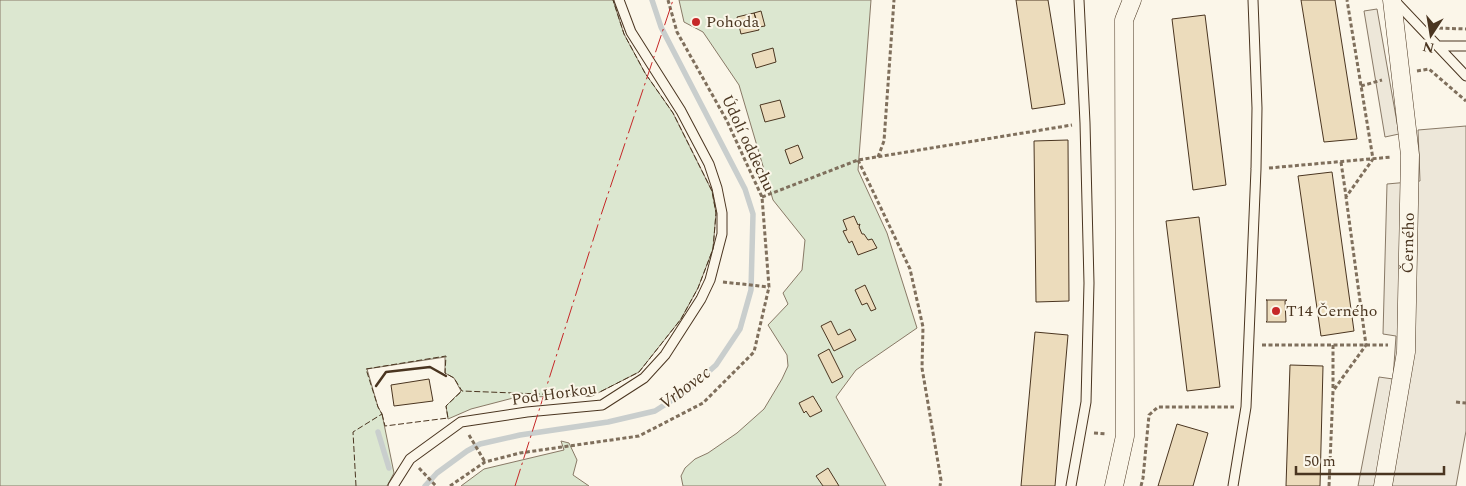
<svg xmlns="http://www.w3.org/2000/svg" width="1466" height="486" font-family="Spectral,serif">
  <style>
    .green { fill: #dce7d0; stroke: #887966 }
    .parking { fill: #ede7d9; stroke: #887966 }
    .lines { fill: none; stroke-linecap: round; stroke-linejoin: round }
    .stream { stroke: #c9cecd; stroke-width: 5.5 }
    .building { fill: #ecdcbc; stroke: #4a3520 }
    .lane-casing { stroke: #4a3520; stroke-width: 11 }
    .street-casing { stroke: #4a3520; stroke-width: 19 }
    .path { stroke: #7f6f5c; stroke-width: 3; stroke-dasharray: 4 2.5; stroke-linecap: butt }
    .lane { stroke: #fbf6e9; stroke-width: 9 }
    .street { stroke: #fbf6e9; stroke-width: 18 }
    .fence { stroke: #4a3520; stroke-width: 1; stroke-dasharray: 6 2.5; stroke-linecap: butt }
    .wall { stroke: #4a3520; stroke-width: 2.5 }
    .power { stroke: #c62828; stroke-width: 1; stroke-dasharray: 18 4 2.5 4; stroke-linecap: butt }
    .poi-dot { fill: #c62828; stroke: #fbf6e9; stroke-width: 2 }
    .labels { text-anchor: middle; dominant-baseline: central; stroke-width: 4; stroke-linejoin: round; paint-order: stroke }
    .poi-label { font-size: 16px; fill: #4a3520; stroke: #fbf6e9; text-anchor: start }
    .street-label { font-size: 16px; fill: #4a3520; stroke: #fbf6e9 }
    .water-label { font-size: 18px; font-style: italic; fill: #4a3520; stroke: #fbf6e9 }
  </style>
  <rect width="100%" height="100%" fill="#fbf6e9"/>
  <!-- green -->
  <path class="green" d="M 0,0 L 613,0 L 624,34 L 645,73 L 673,113 L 712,191 L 716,213 L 713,249 L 698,288 L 681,319 L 639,372 L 592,396 L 517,397 L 471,409 L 448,419 L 446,406 L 461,391 L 454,378 L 445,373 L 445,357 L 367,369 L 378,407 L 382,414 L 394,473 L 387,486 L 0,486 Z
    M 679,0 L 871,0 L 858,170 L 887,233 L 917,328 L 856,370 L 836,397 L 886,486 L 683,486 L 681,476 L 685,468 L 695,459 L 708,453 L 737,433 L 764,409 L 782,379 L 788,366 L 787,355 L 768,325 L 788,304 L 783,293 L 802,270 L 805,240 L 773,200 L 739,85 L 703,32 L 684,22 Z
    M 561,441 L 569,443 L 577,460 L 573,475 L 589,486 L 461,486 L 484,469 L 564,450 Z"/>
  <!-- parking -->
  <path class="parking" d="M 1377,9 L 1399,134 L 1385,137 L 1364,11 Z
    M 1466,126 L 1466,431 L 1456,486 L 1358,486 L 1379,377 L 1393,379 L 1396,336 L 1383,334 L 1387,184 L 1420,181 L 1418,130 Z"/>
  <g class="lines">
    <!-- stream -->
    <path class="stream" d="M 378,432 L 389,468
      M 425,486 L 437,473 L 467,451 L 480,444 L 520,435 L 608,422 L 655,411 L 688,390 L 716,365 L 740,329 L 751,290 L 753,214 L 745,189 L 661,27 L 652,0"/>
  </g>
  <!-- building -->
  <path class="building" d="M 1016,0 L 1048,0 L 1065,104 L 1032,109 Z
    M 1301,0 L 1335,0 L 1357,139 L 1324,142 Z
    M 761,11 L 765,26 L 759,27 L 754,13 Z
    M 754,13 L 759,30 L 741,34 L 737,17 Z
    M 1205,15 L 1226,185 L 1193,190 L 1172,19 Z
    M 773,48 L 776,62 L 756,68 L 752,54 Z
    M 780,100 L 785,117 L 765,122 L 760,105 Z
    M 1068,140 L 1069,301 L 1036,302 L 1034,141 Z
    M 798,145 L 803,158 L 790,164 L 785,150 Z
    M 1332,172 L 1354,331 L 1321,336 L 1298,176 Z
    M 854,216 L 858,225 L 860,224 L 859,227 L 862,234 L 864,234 L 868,240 L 872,239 L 877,248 L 858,255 L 852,241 L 849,243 L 843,231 L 847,230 L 843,220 Z
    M 1199,217 L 1220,387 L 1187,391 L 1166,221 Z
    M 865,285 L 876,309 L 871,311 L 867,303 L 862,305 L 855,290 Z
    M 1266,300 L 1287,300 L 1285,301 L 1286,322 L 1266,322 L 1267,321 L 1267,300 Z
    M 831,321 L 838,335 L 850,329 L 856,340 L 834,351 L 821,326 Z
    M 1035,332 L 1068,335 L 1055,486 L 1021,486 Z
    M 829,349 L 843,377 L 832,383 L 818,355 Z
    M 1290,365 L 1323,366 L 1320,486 L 1286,486 Z
    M 429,379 L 433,401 L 394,406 L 391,385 Z
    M 813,396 L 822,411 L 810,417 L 806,411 L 804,413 L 799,403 Z
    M 1177,424 L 1208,433 L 1193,486 L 1158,486 Z
    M 828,468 L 839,486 L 823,486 L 816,476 Z"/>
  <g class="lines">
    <!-- lane casing -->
    <g class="lane-casing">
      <path id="lane" d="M 1394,0 L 1466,76
        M 1438,46 L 1466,46
        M 393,486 L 410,459 L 461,422 L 527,412 L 602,405 L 644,378 L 665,355 L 701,299 L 710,280 L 722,234 L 722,213 L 717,188 L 709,164 L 681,111 L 631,32 L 619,0
        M 1071,486 L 1086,402 L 1089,283 L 1085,123 L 1079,0
        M 1233,486 L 1246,407 L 1256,169 L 1257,108 L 1253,0"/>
    </g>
    <!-- street casing -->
    <g class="street-casing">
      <g id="street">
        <path d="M 1114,486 L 1125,436 L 1124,20 L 1132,0"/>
        <path id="s1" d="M 1383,486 L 1406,352 L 1410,155 L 1392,0"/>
      </g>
    </g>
    <!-- path -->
    <path class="path" d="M 1439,28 L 1466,29
      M 1417,71 L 1429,69 L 1466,101
      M 1361,86 L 1382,80
      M 878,157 L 884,141 L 894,0
      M 858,160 L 910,269 L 923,327 L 922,368 L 941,480 L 940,486
      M 1341,162 L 1346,196
      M 1269,168 L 1392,157
      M 762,197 L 858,160 L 1072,125
      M 723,282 L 769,287
      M 1262,345 L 1388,345
      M 1333,345 L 1333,390
      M 1456,402 L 1466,403
      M 1094,433 L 1107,434
      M 469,435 L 485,462
      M 419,468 L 436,486
      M 450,486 L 485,462 L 520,453 L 639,436 L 703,403 L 754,352 L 769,287 L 762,197 L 727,121 L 677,32 L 668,0
      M 1141,486 L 1143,478 L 1149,415 L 1158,407 L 1234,407
      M 1329,486 L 1333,391 L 1366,345 L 1346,197 L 1373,159 L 1347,0"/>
    <!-- lane -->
    <use href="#lane" class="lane"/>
    <!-- street -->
    <use href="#street" class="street"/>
    <!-- fence -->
    <path class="fence" d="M 382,414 L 385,426 L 448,418 L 446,406 L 462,391
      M 356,486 L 353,432 L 382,414 L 378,407 L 366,369 L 446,356 L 445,373 L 454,378 L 462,391 L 592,396 L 639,372 L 681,319 L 698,288 L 713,249 L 716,213 L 712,191 L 673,113 L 645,73 L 624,34 L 613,0"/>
    <!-- wall -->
    <path class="wall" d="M 376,386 L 386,372 L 430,367 L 446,376"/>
    <!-- power -->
    <path class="power" d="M 515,486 L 602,212 L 673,0"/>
  </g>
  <!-- markers -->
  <g class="poi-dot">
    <circle cx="696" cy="22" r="5"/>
    <circle cx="1276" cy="311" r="5"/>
  </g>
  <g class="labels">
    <!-- poi labels -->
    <g class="poi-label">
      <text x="706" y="22">Pohoda</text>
      <text x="1286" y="311">T14 Černého</text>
    </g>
    <!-- street labels -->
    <g class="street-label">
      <text transform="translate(748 143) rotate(65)">Údolí oddechu</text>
      <text stroke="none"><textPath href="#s1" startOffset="245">Černého</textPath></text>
      <text transform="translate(554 394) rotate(-8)">Pod Horkou</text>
    </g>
    <!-- water labels -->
    <g class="water-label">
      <text transform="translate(685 388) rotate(-37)">Vrbovec</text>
    </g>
  </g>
  <!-- north arrow -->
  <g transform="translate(1431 35) rotate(192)" stroke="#fbf6e9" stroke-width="4" paint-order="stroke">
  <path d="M0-4L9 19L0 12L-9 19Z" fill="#4a3520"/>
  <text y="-8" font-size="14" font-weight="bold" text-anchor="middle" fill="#4a3520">N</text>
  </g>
  <!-- scale -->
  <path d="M1296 466v8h148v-8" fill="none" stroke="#4a3520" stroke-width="2.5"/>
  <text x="1304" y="466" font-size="15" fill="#4a3520" stroke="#fbf6e9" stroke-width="4" paint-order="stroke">50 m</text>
</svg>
